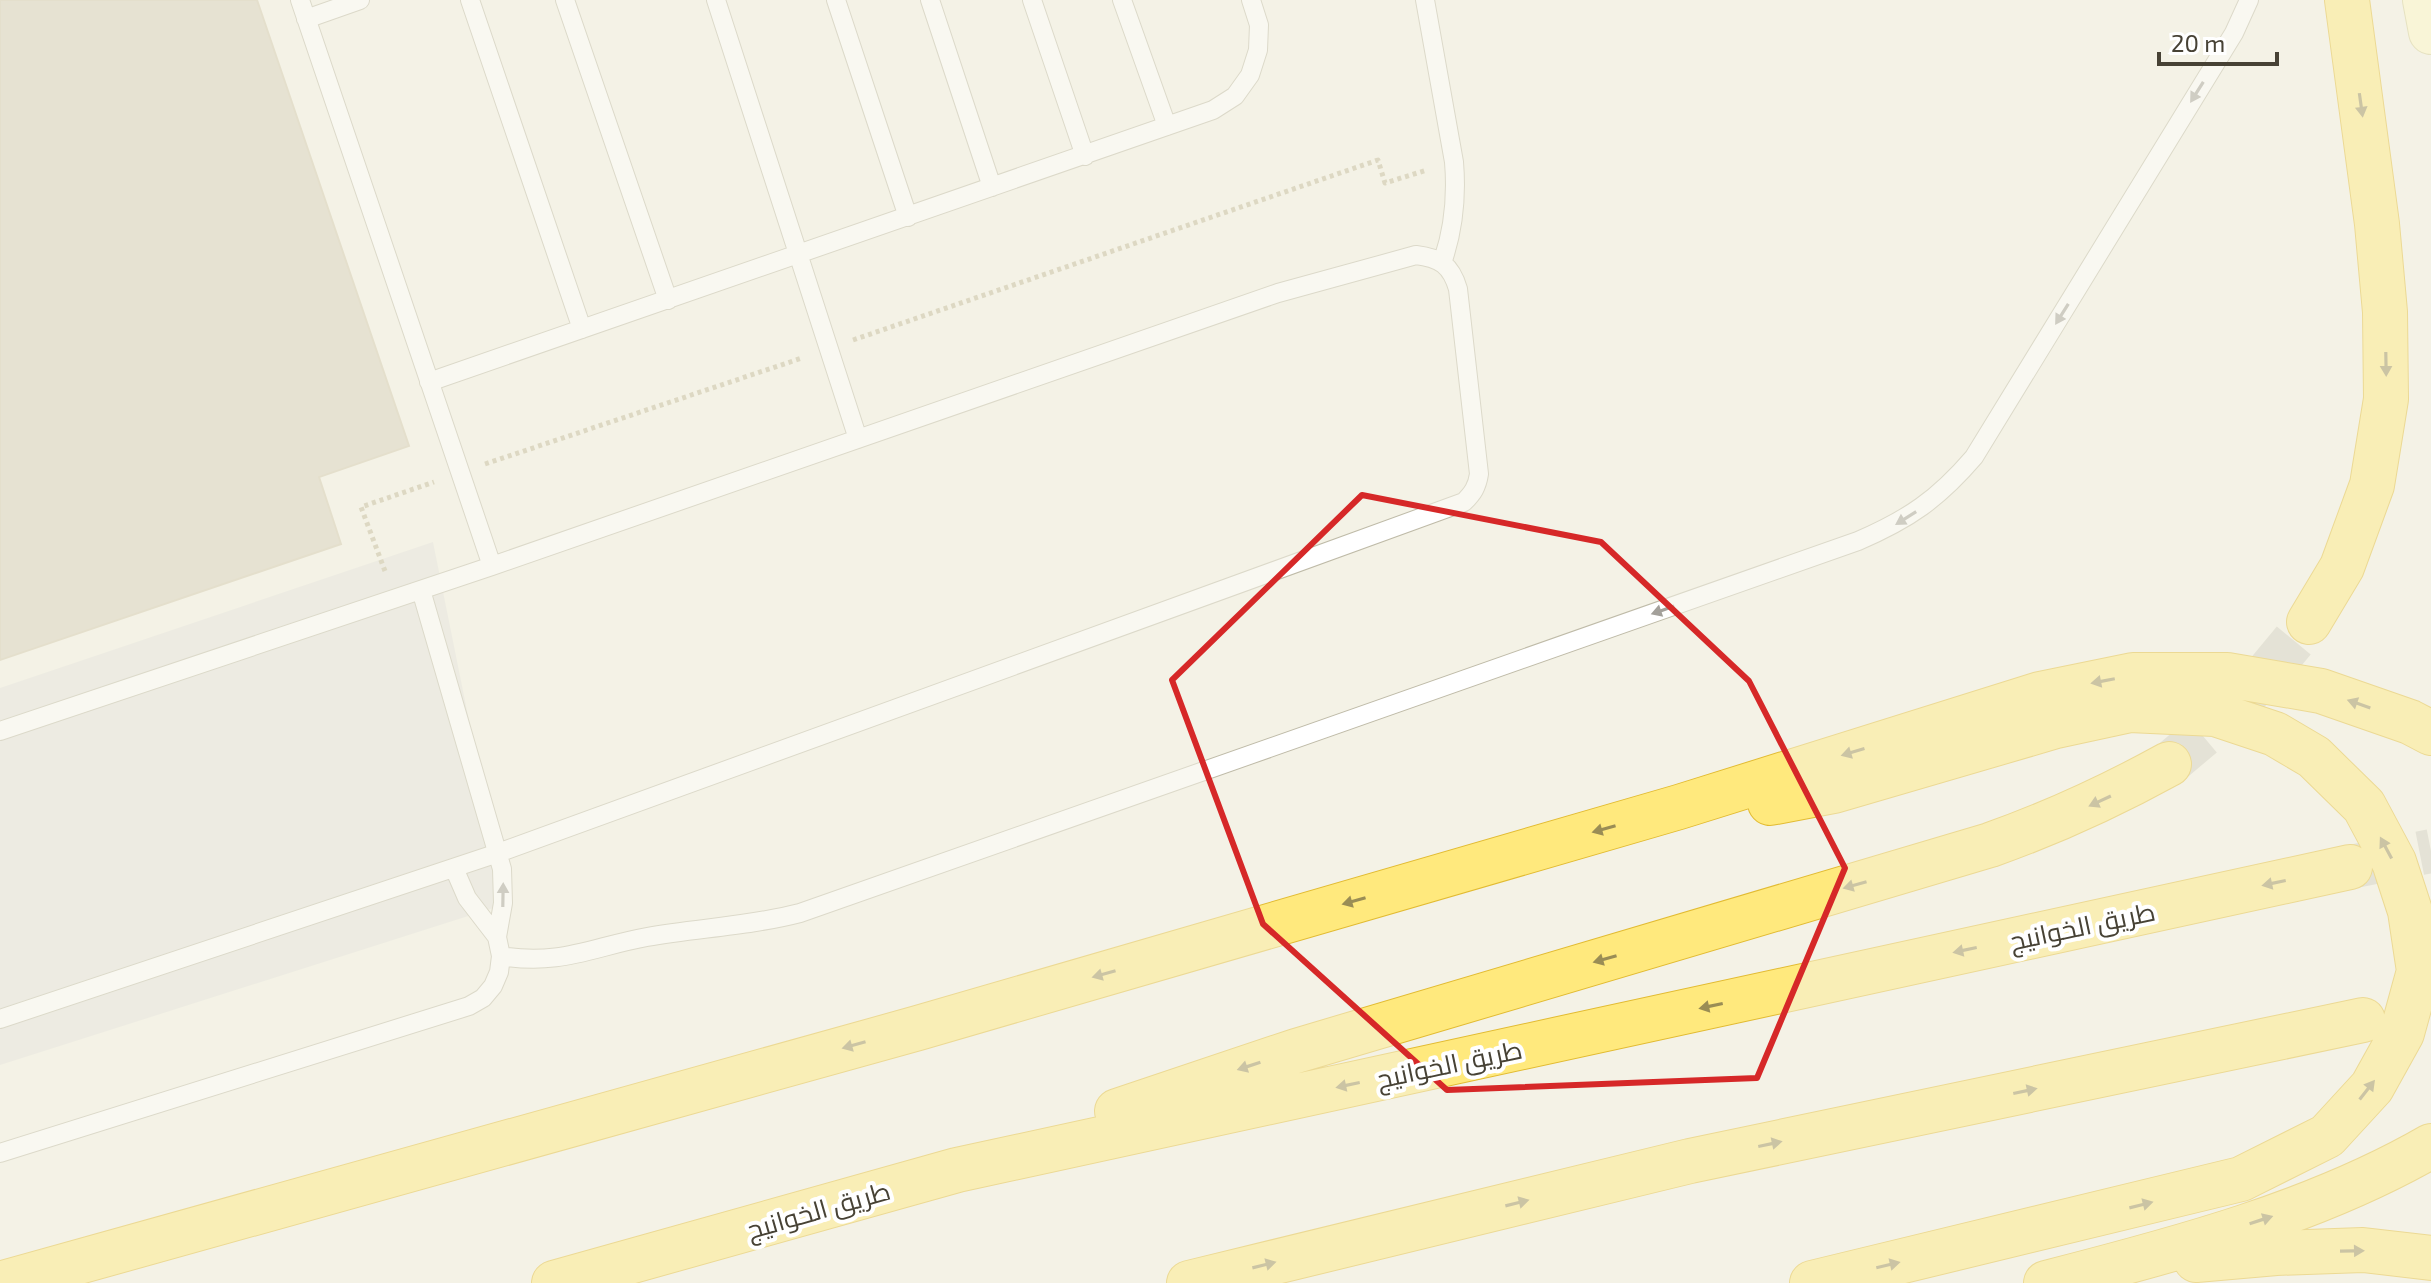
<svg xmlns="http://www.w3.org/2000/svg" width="2431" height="1283" font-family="'Exo 2',Cairo,sans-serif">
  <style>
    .parking { fill: #e4e3de }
    .building { fill: #d6cfbb; stroke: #d1c8ae; stroke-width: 2 }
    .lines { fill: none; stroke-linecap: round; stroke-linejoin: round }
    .trunk-tunnel { stroke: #d1cfc3; stroke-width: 44; stroke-dasharray: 44 22; stroke-linecap: butt }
    .service-casing { stroke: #bfbba8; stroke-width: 20 }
    .secondary-casing { stroke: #d5ce95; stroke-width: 46 }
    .trunk-casing { stroke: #e2bb32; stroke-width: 46 }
    .path { stroke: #c2b999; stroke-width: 5; stroke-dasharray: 4 4; stroke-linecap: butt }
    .service { stroke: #fff; stroke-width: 18 }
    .secondary { stroke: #fff9c5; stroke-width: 44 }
    .trunk { stroke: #ffe97d; stroke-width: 44 }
    .oneway { fill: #a3a09a }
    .oneway2 { fill: #9a8d55 }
    .marked { fill: none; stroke: #d62828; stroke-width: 6; stroke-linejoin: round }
    .labels { text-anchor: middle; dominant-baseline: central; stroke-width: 8; stroke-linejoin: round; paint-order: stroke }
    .street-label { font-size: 26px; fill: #474235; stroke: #fff }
  </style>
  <rect width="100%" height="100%" fill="#f4f2e6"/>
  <!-- parking -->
  <path class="parking" d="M 433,542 L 506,904 L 0,1065 L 0,688 Z"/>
  <!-- building -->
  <path class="building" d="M 0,0 L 257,0 L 409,446 L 319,477 L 341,544 L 0,660 Z"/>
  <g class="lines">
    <!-- trunk-tunnel -->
    <path class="trunk-tunnel" d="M 2169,764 L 2220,721 L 2266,674 L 2309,622
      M 2355,866 L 2431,851"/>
    <!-- service casing -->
    <g class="service-casing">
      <path id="service" d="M 300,0 L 492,566
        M 470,0 L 582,329
        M 565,0 L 668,300
        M 716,0 L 858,439
        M 836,0 L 908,217
        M 930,0 L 992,187
        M 1032,0 L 1085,156
        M 1122,0 L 1167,126
        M 1425,0 L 1454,162 C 1457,198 1454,229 1442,263
        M 306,19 L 360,0
        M 429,382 L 1213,110 L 1235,96 L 1250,75 L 1258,50 L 1259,25 L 1251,0
        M 0,731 L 492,566 L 1278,293 L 1416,255 C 1440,258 1451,265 1458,289 L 1479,474 C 1477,487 1473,493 1464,502 L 498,853 L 0,1019
        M 454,868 L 467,898 L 497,937
        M 501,956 C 560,966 592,947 647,937 C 698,928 750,926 800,913 L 1858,541 C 1909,519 1938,499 1974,457 L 2234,33 L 2249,0
        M 0,1153 L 469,1006 L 483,998 L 493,986 L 499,972 L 501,956 L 497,937 L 503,903 L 502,869 L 421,590"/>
    </g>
    <!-- secondary casing -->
    <g class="secondary-casing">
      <path id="secondary" d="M 2425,0 L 2431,32"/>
    </g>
    <!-- trunk casing -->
    <g class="trunk-casing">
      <path id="trunk" d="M 2309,622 L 2342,567 L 2372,485 L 2386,399 L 2385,312 L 2377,224 L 2347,0
        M 1770,803 L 1834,791 L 2056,726 L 2130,710 L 2215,714 L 2275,734 L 2314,757 L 2364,806 L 2394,862 L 2410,911 L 2419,971 L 2402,1033 L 2372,1087 L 2327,1136 L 2241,1179 L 1812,1283
        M 1117,1111 L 1296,1051 L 1990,845 C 2055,822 2109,797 2169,764
        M 2196,1260 L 2276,1253 L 2363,1250 L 2431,1258
        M 3,1283 L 918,1028 L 1679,807 L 2040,694 L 2133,675 L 2227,675 L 2321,691 L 2410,722 L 2431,733
        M 554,1283 L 957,1170 L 2350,867
        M 1189,1283 L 1690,1161 L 2363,1020
        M 2046,1283 C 2175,1250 2315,1213 2431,1146"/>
    </g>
    <!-- path -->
    <path class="path" d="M 853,340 L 1378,160 L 1385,183 L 1427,170
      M 485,464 L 802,358
      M 385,571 L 361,507 L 434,482"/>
    <!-- service -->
    <use href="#service" class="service"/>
    <!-- secondary -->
    <use href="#secondary" class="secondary"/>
    <!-- trunk -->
    <use href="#trunk" class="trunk"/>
  </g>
  <!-- one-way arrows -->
  <defs><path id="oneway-solid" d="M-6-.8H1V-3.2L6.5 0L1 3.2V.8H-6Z" transform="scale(2)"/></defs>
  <g class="oneway">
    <use href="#oneway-solid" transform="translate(2197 92) rotate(122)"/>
    <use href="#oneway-solid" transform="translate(2062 314) rotate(122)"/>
    <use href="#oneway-solid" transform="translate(1906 518) rotate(148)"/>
    <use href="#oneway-solid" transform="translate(1663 610) rotate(161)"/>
    <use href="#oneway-solid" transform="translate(503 895) rotate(-89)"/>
  </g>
  <g class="oneway2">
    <use href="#oneway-solid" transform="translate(2361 105) rotate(82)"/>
    <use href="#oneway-solid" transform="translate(2386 364) rotate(89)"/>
    <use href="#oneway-solid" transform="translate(2103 681) rotate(169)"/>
    <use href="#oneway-solid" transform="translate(2359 704) rotate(-161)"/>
    <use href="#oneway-solid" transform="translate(1853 752) rotate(163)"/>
    <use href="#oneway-solid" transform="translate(2100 801) rotate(155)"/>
    <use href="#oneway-solid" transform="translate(1604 829) rotate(164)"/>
    <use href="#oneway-solid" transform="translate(2386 848) rotate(-118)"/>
    <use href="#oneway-solid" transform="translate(2274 883) rotate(168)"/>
    <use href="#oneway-solid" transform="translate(1855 885) rotate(164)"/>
    <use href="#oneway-solid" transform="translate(1354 901) rotate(164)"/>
    <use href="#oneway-solid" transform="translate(1965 950) rotate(168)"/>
    <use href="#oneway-solid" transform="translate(1605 959) rotate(164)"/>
    <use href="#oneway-solid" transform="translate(1104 974) rotate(164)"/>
    <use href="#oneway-solid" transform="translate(1711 1006) rotate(168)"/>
    <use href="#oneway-solid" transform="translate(854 1045) rotate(164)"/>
    <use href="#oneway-solid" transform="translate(1249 1066) rotate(162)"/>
    <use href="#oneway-solid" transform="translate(1348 1085) rotate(168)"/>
    <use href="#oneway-solid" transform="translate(2367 1090) rotate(-52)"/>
    <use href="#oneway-solid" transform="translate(2025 1091) rotate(-12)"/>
    <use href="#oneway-solid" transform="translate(1770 1144) rotate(-12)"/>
    <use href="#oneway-solid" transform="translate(1517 1203) rotate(-14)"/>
    <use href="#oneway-solid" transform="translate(2141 1205) rotate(-14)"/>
    <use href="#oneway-solid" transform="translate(2261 1220) rotate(-18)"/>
    <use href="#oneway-solid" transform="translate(2352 1251) rotate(-1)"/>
    <use href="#oneway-solid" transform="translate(1264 1265) rotate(-14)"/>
    <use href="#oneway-solid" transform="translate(1888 1265) rotate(-13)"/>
  </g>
  <!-- marked area -->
  <path d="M0 0H2431V1283H0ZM 1362,495 L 1601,542 L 1749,681 L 1845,868 L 1757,1078 L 1447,1090 L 1263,924 L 1172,680 Z" fill="#f4f2e6" fill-opacity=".55" fill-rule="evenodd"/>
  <path class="marked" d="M 1362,495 L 1601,542 L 1749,681 L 1845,868 L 1757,1078 L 1447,1090 L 1263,924 L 1172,680 Z"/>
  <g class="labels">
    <!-- street labels -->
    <g class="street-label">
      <text transform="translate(2082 925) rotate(-12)">طريق الخوانيج</text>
      <text transform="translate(1449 1063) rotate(-12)">طريق الخوانيج</text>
      <text transform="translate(818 1209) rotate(-16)">طريق الخوانيج</text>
    </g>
  </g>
  <!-- scale -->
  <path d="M2159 52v12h118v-12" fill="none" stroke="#474235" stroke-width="4"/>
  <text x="2171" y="52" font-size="24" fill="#474235" stroke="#ffffff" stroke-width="6" paint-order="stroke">20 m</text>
</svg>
